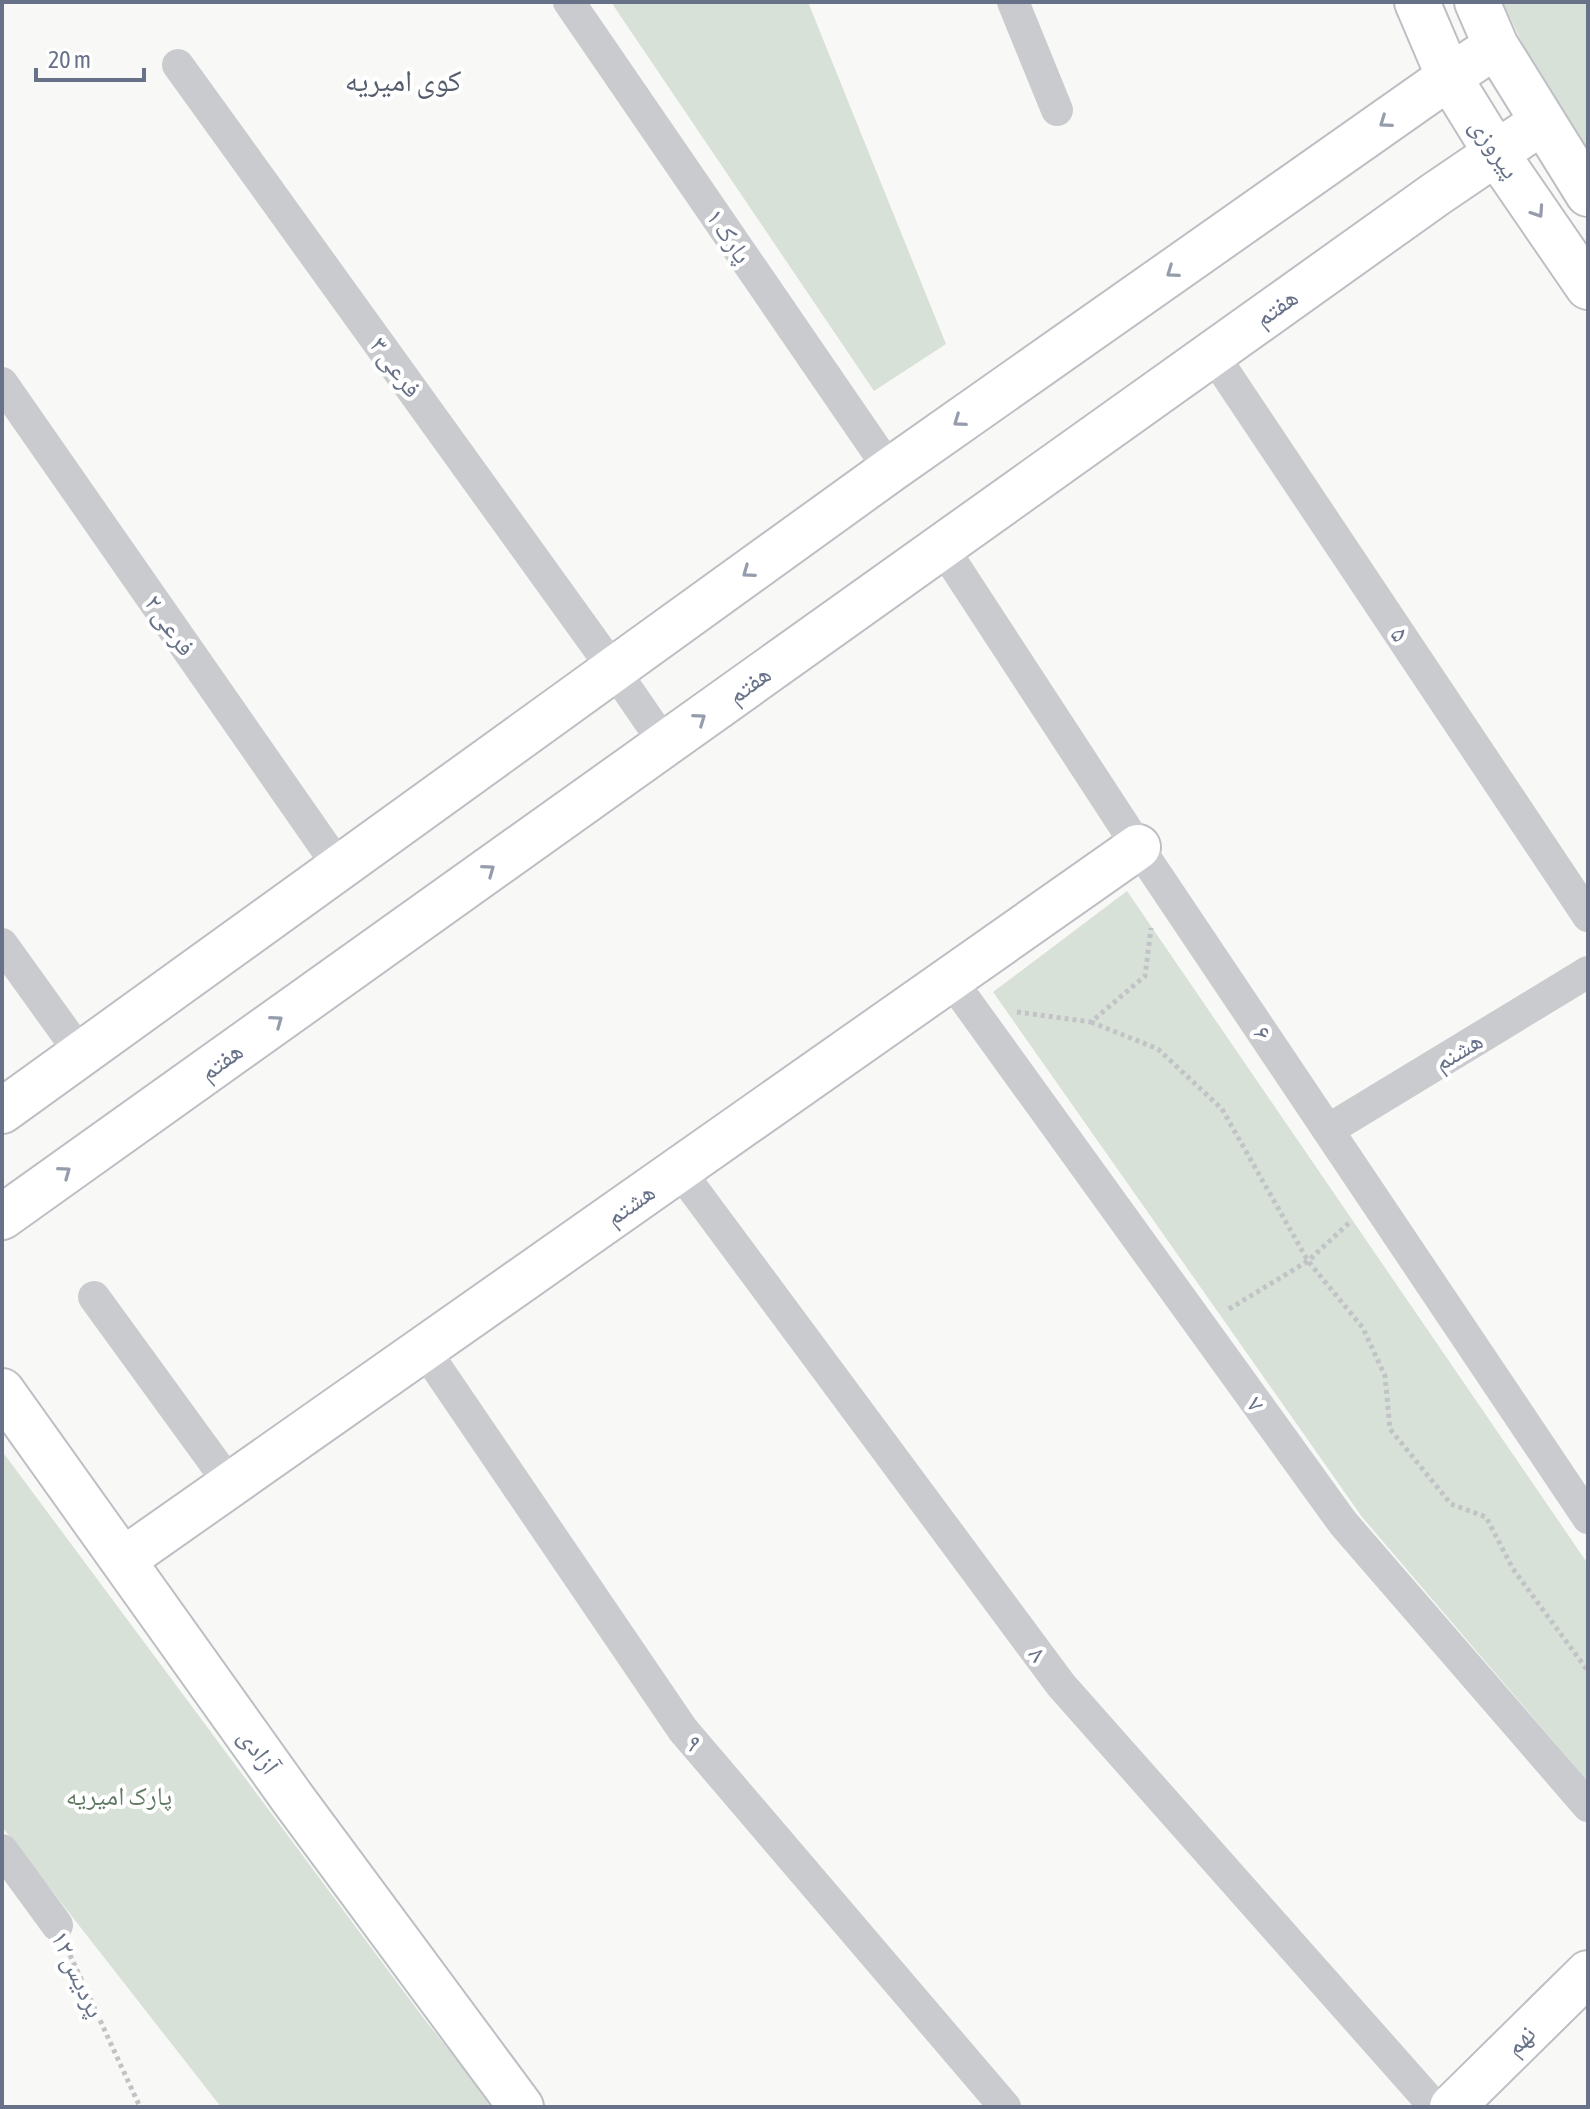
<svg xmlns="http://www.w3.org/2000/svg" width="1590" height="2109" font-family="'Asap Condensed','Noto Naskh Arabic',sans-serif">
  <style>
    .green { fill: #d8e1d7 }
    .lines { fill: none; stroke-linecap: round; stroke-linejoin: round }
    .secondary-casing { stroke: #bdbfc5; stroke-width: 48 }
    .path { stroke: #c2c3c6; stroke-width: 5; stroke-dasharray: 4 4; stroke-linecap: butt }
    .street { stroke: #c9cbcf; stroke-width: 32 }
    .secondary { stroke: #fff; stroke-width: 44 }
    .oneway { stroke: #959cac }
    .labels { text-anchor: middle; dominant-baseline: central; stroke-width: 8; stroke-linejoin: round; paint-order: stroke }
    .street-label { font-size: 26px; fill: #677188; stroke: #fff }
    .park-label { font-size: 26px; fill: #627a64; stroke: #fff }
    .quarter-label { font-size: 30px; fill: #555c6c; stroke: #fff }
  </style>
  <rect width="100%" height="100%" fill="#f8f9f6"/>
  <!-- green -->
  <path class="green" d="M 611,2 L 808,2 L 946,344 L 874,391 Z
    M 1503,2 L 1588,2 L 1588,151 L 1528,56 Z
    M 1127,891 L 1588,1564 L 1588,1782 L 1362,1517 L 993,992 Z
    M 2,1451 L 425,2020 L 495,2107 L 221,2107 L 2,1827 Z"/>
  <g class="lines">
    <!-- secondary casing -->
    <g class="secondary-casing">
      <path id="secondary" d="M 1417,2 L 1449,77 L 1496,153 L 1588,287
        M 1477,2 L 1496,46 L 1588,194
        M 2,1111 L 890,470 L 1449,77 L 1496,46
        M 2,1217 L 1436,194 L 1542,122
        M 2,1391 L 293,1799 L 521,2107
        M 123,1560 L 1138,847
        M 1452,2107 L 1588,1973"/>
    </g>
    <!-- path -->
    <path class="path" d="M 1017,1012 L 1091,1022 L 1145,976 L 1151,928
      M 1091,1022 L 1158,1049 L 1222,1109 L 1308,1261 L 1363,1328 L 1385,1376 L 1390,1429 L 1451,1504 L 1486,1517 L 1513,1569 L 1588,1671
      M 1229,1309 L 1308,1261 L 1350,1222
      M 70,1955 L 140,2107"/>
    <!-- street -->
    <path class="street" d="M 569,2 L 890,470
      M 1013,2 L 1057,110
      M 178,65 L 614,670 L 665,744
      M 1212,353 L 1588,916
      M 2,383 L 339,867
      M 941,545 L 1138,847 L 1588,1518
      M 2,944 L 81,1054
      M 951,980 L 1343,1523 L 1588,1806
      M 1328,1130 L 1588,972
      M 679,1170 L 1061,1685 L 1435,2107
      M 94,1297 L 230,1484
      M 424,1349 L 683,1730 L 1005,2107
      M 2,1850 L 57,1925"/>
    <!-- secondary -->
    <use href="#secondary" class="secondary"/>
  </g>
  <!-- one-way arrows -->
  <defs><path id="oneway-chevron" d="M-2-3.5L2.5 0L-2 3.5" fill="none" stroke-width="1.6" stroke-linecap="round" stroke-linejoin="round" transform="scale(2)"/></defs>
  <g class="oneway">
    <use href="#oneway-chevron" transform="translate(1385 122) rotate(145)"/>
    <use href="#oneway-chevron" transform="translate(1538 212) rotate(56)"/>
    <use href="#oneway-chevron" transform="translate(1172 272) rotate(145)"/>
    <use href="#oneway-chevron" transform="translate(959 421) rotate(145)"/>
    <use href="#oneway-chevron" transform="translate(748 572) rotate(144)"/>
    <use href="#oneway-chevron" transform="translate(700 719) rotate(-35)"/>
    <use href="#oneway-chevron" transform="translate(489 870) rotate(-36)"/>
    <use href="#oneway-chevron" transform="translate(277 1021) rotate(-36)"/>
    <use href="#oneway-chevron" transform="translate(65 1172) rotate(-36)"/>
  </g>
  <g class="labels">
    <!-- street labels -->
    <g class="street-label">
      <text transform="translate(1495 148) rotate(56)">پیروزی</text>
      <text transform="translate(729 236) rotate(56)">پارک ۱</text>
      <text transform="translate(1276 307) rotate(-35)">هفتم</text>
      <text transform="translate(396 367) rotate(54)">فرعی ۳</text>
      <text transform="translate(170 625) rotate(55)">فرعی ۲</text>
      <text transform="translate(1400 634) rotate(56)">۵</text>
      <text transform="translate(749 684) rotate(-36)">هفتم</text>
      <text transform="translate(1263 1033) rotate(56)">۶</text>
      <text transform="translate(1458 1051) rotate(-31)">هشنم</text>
      <text transform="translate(221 1061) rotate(-36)">هفتم</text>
      <text transform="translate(630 1204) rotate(-35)">هشتم</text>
      <text transform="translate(1256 1404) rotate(54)">۷</text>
      <text transform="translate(1038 1654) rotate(53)">۸</text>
      <text transform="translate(694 1743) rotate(50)">۹</text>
      <text transform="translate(259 1751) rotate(54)">آزادی</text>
      <text transform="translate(78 1974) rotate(65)">پردیس ۱۲</text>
      <text transform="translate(1520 2040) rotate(-45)">نهم</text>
    </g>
    <!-- park labels -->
    <g class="park-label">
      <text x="119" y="1796">پارک امیریه</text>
    </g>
    <!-- quarter labels -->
    <g class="quarter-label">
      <text x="403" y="80">کوی امیریه</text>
    </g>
  </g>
  <!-- border -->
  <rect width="1590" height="2109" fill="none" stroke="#677188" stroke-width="8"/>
  <!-- scale -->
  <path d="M36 68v12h108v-12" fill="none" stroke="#677188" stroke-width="4"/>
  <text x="48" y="68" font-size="24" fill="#677188" stroke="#ffffff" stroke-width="6" paint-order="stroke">20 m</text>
</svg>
